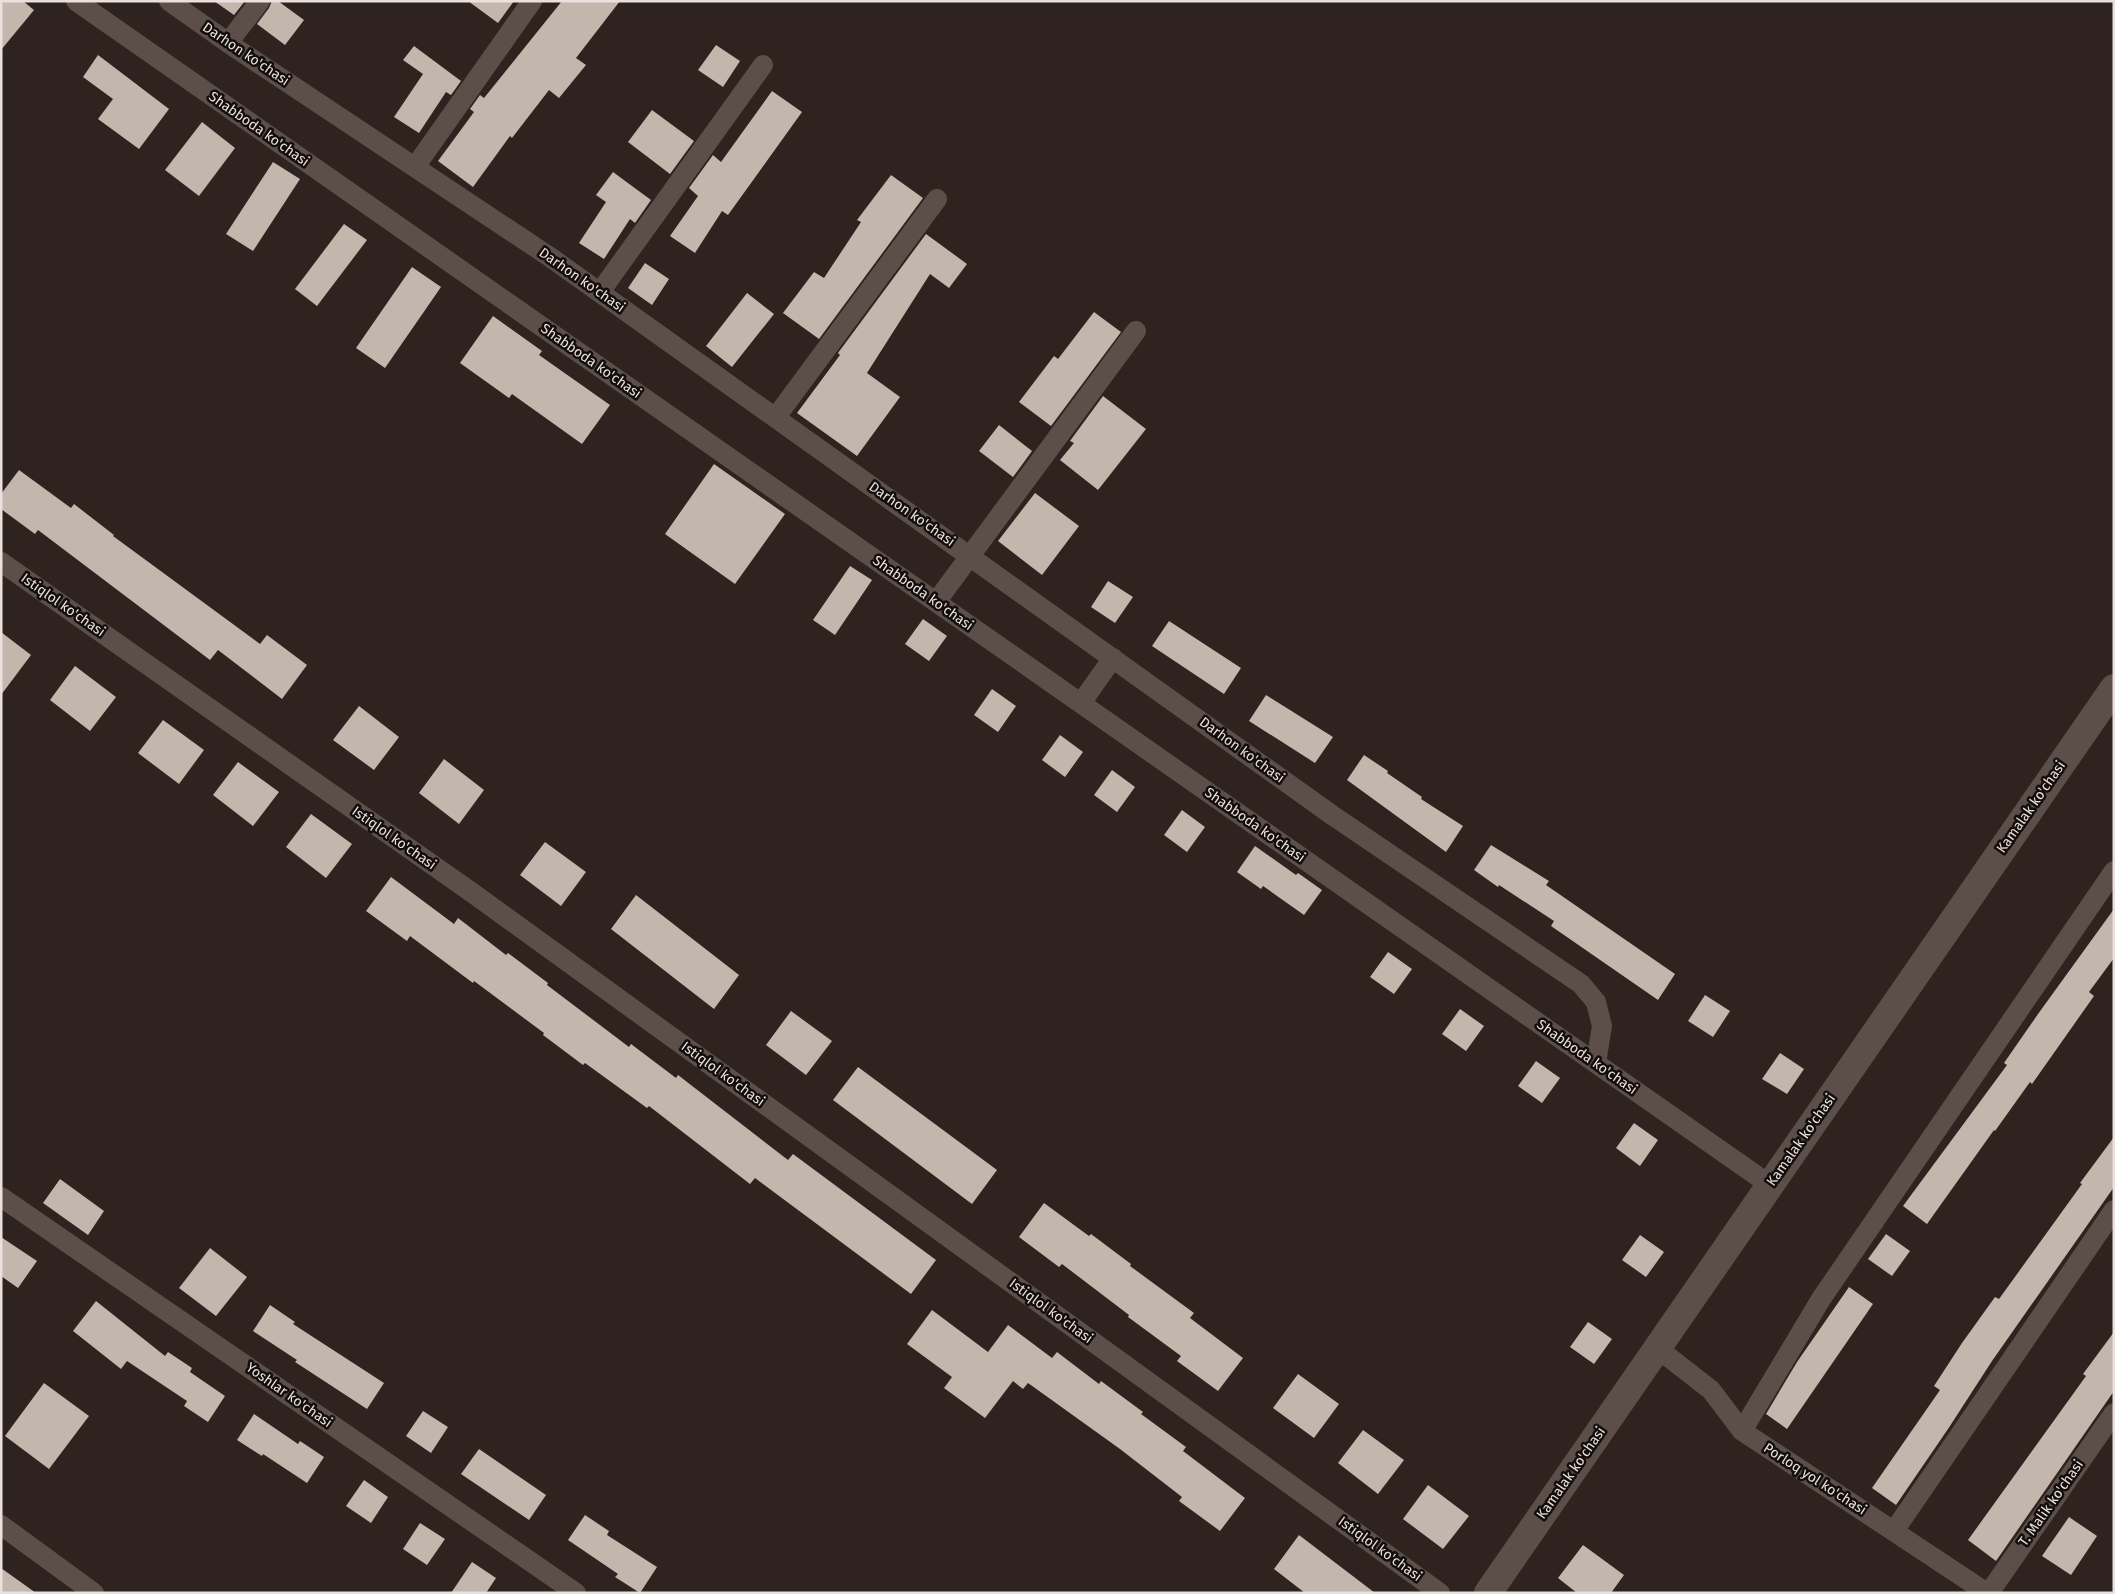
<svg xmlns="http://www.w3.org/2000/svg" width="2115" height="1594" font-family="'Fira Sans',sans-serif">
  <style>
    .building { fill: #c3b6ad }
    .lines { fill: none; stroke-linecap: round; stroke-linejoin: round }
    .minor { stroke: #5c4f4a; stroke-width: 20 }
    .secondary { stroke: #5c4f4a; stroke-width: 28 }
    .labels { text-anchor: middle; dominant-baseline: central; stroke-width: 5; stroke-linejoin: round; paint-order: stroke }
    .street-label { font-size: 14px; fill: #e9e1de; stroke: #130e0c }
  </style>
  <rect width="100%" height="100%" fill="#2e231e"/>
  <!-- building -->
  <path class="building" d="M 1,1 L 23,1 L 34,10 L 1,50 Z
    M 214,1 L 245,1 L 234,15 Z
    M 272,1 L 278,1 L 304,20 L 285,45 L 257,24 L 269,8 Z
    M 468,1 L 514,1 L 498,23 Z
    M 562,1 L 620,1 L 576,58 L 586,65 L 559,98 L 549,90 L 512,138 L 510,136 L 473,187 L 438,161 L 474,112 L 470,109 L 480,95 L 484,98 Z
    M 716,45 L 740,61 L 723,87 L 698,70 Z
    M 414,46 L 461,81 L 451,95 L 446,92 L 419,133 L 394,117 L 423,74 L 403,60 Z
    M 98,55 L 169,109 L 139,149 L 98,119 L 113,99 L 83,77 Z
    M 772,91 L 802,112 L 728,215 L 722,211 L 695,253 L 670,236 L 698,196 L 689,188 L 713,155 L 721,162 Z
    M 652,110 L 694,141 L 670,174 L 628,142 Z
    M 202,122 L 235,148 L 199,196 L 165,170 Z
    M 273,162 L 300,179 L 253,251 L 226,234 Z
    M 613,172 L 651,200 L 635,223 L 630,219 L 604,259 L 579,243 L 606,202 L 596,195 Z
    M 891,175 L 923,198 L 819,339 L 783,313 L 814,272 L 824,278 L 861,222 L 857,220 Z
    M 344,224 L 367,240 L 317,306 L 295,289 Z
    M 926,234 L 967,264 L 949,288 L 930,274 L 867,373 L 900,397 L 857,456 L 797,413 L 840,355 L 838,353 Z
    M 645,263 L 669,279 L 652,305 L 628,288 Z
    M 412,267 L 441,287 L 385,368 L 356,348 Z
    M 747,293 L 774,314 L 732,367 L 706,346 Z
    M 1094,312 L 1121,332 L 1051,426 L 1019,402 L 1054,356 L 1058,359 Z
    M 493,316 L 542,351 L 539,355 L 610,405 L 582,444 L 512,394 L 509,398 L 460,363 Z
    M 1103,396 L 1146,429 L 1098,490 L 1060,460 L 1074,443 L 1070,441 Z
    M 999,425 L 1032,451 L 1013,477 L 979,451 Z
    M 714,464 L 785,514 L 735,584 L 665,534 Z
    M 19,470 L 71,508 L 74,504 L 114,535 L 113,536 L 260,644 L 267,635 L 307,665 L 282,699 L 218,650 L 210,660 L 38,530 L 35,534 L 1,509 L 1,494 Z
    M 1035,493 L 1079,526 L 1042,575 L 998,541 Z
    M 850,566 L 872,580 L 835,635 L 813,620 Z
    M 1108,581 L 1133,597 L 1115,623 L 1091,607 Z
    M 923,619 L 947,636 L 929,661 L 905,644 Z
    M 1169,621 L 1241,668 L 1224,694 L 1152,646 Z
    M 1,632 L 31,655 L 1,695 Z
    M 75,666 L 116,697 L 90,731 L 50,700 Z
    M 992,689 L 1016,706 L 998,732 L 974,715 Z
    M 1266,695 L 1333,737 L 1315,763 L 1249,721 Z
    M 359,706 L 399,737 L 374,770 L 333,740 Z
    M 163,720 L 204,750 L 179,784 L 138,753 Z
    M 1060,735 L 1083,752 L 1065,777 L 1042,760 Z
    M 1364,755 L 1388,771 L 1387,773 L 1422,797 L 1421,799 L 1463,826 L 1446,852 L 1347,780 Z
    M 444,759 L 484,790 L 459,824 L 419,793 Z
    M 238,762 L 279,792 L 253,826 L 213,795 Z
    M 1112,770 L 1135,787 L 1117,812 L 1094,795 Z
    M 1182,810 L 1205,827 L 1187,852 L 1164,835 Z
    M 311,814 L 352,844 L 326,878 L 286,847 Z
    M 545,842 L 586,872 L 561,906 L 520,875 Z
    M 1491,845 L 1549,881 L 1546,885 L 1675,974 L 1658,1000 L 1551,926 L 1554,921 L 1499,885 L 1498,887 L 1474,870 Z
    M 1255,846 L 1296,875 L 1298,873 L 1322,890 L 1304,915 L 1263,886 L 1261,889 L 1237,872 Z
    M 391,877 L 454,924 L 458,918 L 506,955 L 508,953 L 548,983 L 547,985 L 629,1047 L 631,1044 L 676,1078 L 678,1075 L 788,1160 L 793,1154 L 936,1260 L 911,1294 L 755,1178 L 750,1184 L 649,1106 L 647,1108 L 585,1063 L 583,1065 L 543,1035 L 544,1033 L 474,981 L 473,983 L 410,936 L 407,941 L 366,911 Z
    M 636,895 L 739,975 L 714,1009 L 611,929 Z
    M 2114,909 L 2114,958 L 2089,992 L 2094,996 L 2032,1084 L 2030,1082 L 1995,1131 L 1994,1130 L 1927,1224 L 1903,1206 L 2007,1065 L 2004,1063 L 2038,1014 Z
    M 1388,952 L 1412,969 L 1394,994 L 1370,977 Z
    M 1705,995 L 1730,1011 L 1713,1037 L 1688,1021 Z
    M 1460,1009 L 1484,1026 L 1466,1051 L 1442,1034 Z
    M 791,1011 L 832,1041 L 806,1075 L 766,1045 Z
    M 1780,1053 L 1804,1069 L 1787,1094 L 1762,1079 Z
    M 1536,1061 L 1560,1078 L 1542,1103 L 1518,1086 Z
    M 858,1067 L 997,1170 L 972,1204 L 833,1100 Z
    M 1634,1123 L 1658,1140 L 1640,1166 L 1616,1148 Z
    M 2114,1137 L 2114,1187 L 1992,1361 L 1948,1429 L 1896,1505 L 1872,1488 L 1940,1390 L 1934,1386 L 1962,1343 L 1995,1297 L 1999,1299 L 2082,1184 L 2080,1183 Z
    M 60,1179 L 104,1211 L 88,1235 L 43,1203 Z
    M 1044,1203 L 1089,1236 L 1091,1234 L 1131,1264 L 1130,1266 L 1194,1313 L 1190,1318 L 1243,1358 L 1218,1391 L 1177,1361 L 1181,1356 L 1128,1317 L 1129,1315 L 1062,1264 L 1059,1267 L 1019,1237 Z
    M 1886,1234 L 1910,1251 L 1892,1276 L 1868,1259 Z
    M 1640,1235 L 1664,1252 L 1646,1277 L 1622,1260 Z
    M 1,1237 L 37,1261 L 18,1288 L 1,1276 Z
    M 210,1248 L 247,1277 L 216,1316 L 179,1288 Z
    M 1849,1287 L 1873,1304 L 1787,1429 L 1766,1414 L 1797,1362 Z
    M 96,1301 L 165,1356 L 168,1352 L 192,1368 L 190,1372 L 225,1396 L 208,1422 L 184,1406 L 187,1401 L 127,1361 L 121,1369 L 73,1331 Z
    M 270,1305 L 295,1322 L 293,1324 L 384,1383 L 367,1409 L 295,1362 L 297,1360 L 253,1331 Z
    M 932,1310 L 988,1352 L 1008,1325 L 1052,1358 L 1057,1352 L 1099,1384 L 1101,1381 L 1143,1412 L 1141,1414 L 1186,1447 L 1183,1451 L 1245,1498 L 1220,1531 L 1179,1501 L 1182,1497 L 1120,1449 L 1028,1383 L 1023,1389 L 1013,1381 L 985,1418 L 944,1388 L 952,1377 L 907,1344 Z
    M 1588,1322 L 1612,1339 L 1594,1364 L 1570,1347 Z
    M 2114,1332 L 2114,1391 L 1996,1561 L 1968,1540 L 2086,1376 L 2083,1374 Z
    M 1298,1374 L 1339,1404 L 1314,1438 L 1273,1408 Z
    M 44,1383 L 89,1416 L 49,1469 L 5,1436 Z
    M 423,1411 L 448,1427 L 431,1453 L 406,1436 Z
    M 254,1414 L 298,1444 L 300,1441 L 324,1457 L 307,1483 L 263,1454 L 262,1456 L 237,1440 Z
    M 1363,1430 L 1404,1460 L 1378,1494 L 1338,1463 Z
    M 479,1449 L 546,1495 L 529,1520 L 461,1474 Z
    M 364,1480 L 388,1497 L 371,1523 L 346,1506 Z
    M 1428,1485 L 1469,1516 L 1443,1549 L 1403,1519 Z
    M 585,1515 L 609,1531 L 607,1535 L 657,1567 L 640,1593 L 615,1577 L 618,1574 L 568,1540 Z
    M 2069,1517 L 2097,1536 L 2071,1575 L 2042,1556 Z
    M 420,1523 L 445,1539 L 427,1565 L 403,1549 Z
    M 1299,1535 L 1375,1593 L 1305,1593 L 1274,1569 Z
    M 1583,1545 L 1624,1575 L 1611,1593 L 1577,1593 L 1558,1578 Z
    M 472,1562 L 496,1578 L 486,1593 L 451,1593 Z
    M 1,1568 L 36,1593 L 1,1593 Z"/>
  <g class="lines">
    <!-- minor -->
    <path class="minor" d="M 76,1 L 1770,1185
      M 169,1 L 237,49 L 550,257 L 1332,815 L 1581,984 L 1596,1002 L 1602,1026 L 1596,1063
      M 228,43 L 260,1
      M 415,167 L 532,1
      M 600,292 L 763,65
      M 776,417 L 937,199
      M 1,562 L 474,894 L 1440,1593
      M 936,602 L 1136,331
      M 1081,703 L 1113,658
      M 1,1197 L 576,1593
      M 1657,1348 L 1711,1390 L 1742,1431 L 1987,1593
      M 1742,1431 L 1821,1299 L 2114,871
      M 1,1525 L 94,1593
      M 1894,1531 L 2114,1210
      M 1989,1593 L 2114,1413"/>
    <!-- secondary -->
    <path class="secondary" d="M 1488,1593 L 2114,688"/>
  </g>
  <g class="labels">
    <!-- street labels -->
    <g class="street-label">
      <text transform="translate(246 54) rotate(34)">Darhon ko'chasi</text>
      <text transform="translate(259 129) rotate(35)">Shabboda ko'chasi</text>
      <text transform="translate(582 280) rotate(35)">Darhon ko'chasi</text>
      <text transform="translate(591 361) rotate(35)">Shabboda ko'chasi</text>
      <text transform="translate(912 514) rotate(35)">Darhon ko'chasi</text>
      <text transform="translate(923 593) rotate(35)">Shabboda ko'chasi</text>
      <text transform="translate(63 605) rotate(35)">Istiqlol ko'chasi</text>
      <text transform="translate(1242 750) rotate(36)">Darhon ko'chasi</text>
      <text transform="translate(2031 807) rotate(-55)">Kamalak ko'chasi</text>
      <text transform="translate(1255 825) rotate(35)">Shabboda ko'chasi</text>
      <text transform="translate(394 838) rotate(35)">Istiqlol ko'chasi</text>
      <text transform="translate(1587 1057) rotate(35)">Shabboda ko'chasi</text>
      <text transform="translate(723 1074) rotate(36)">Istiqlol ko'chasi</text>
      <text transform="translate(1801 1140) rotate(-55)">Kamalak ko'chasi</text>
      <text transform="translate(1051 1311) rotate(36)">Istiqlol ko'chasi</text>
      <text transform="translate(289 1395) rotate(35)">Yoshlar ko'chasi</text>
      <text transform="translate(1571 1473) rotate(-55)">Kamalak ko'chasi</text>
      <text transform="translate(1815 1479) rotate(33)">Porloq yol ko'chasi</text>
      <text transform="translate(2051 1503) rotate(-55)">T. Malik ko'chasi</text>
      <text transform="translate(1380 1549) rotate(36)">Istiqlol ko'chasi</text>
    </g>
  </g>
  <!-- border -->
  <rect width="2115" height="1594" fill="none" stroke="#e9e1de" stroke-width="5"/>
</svg>
